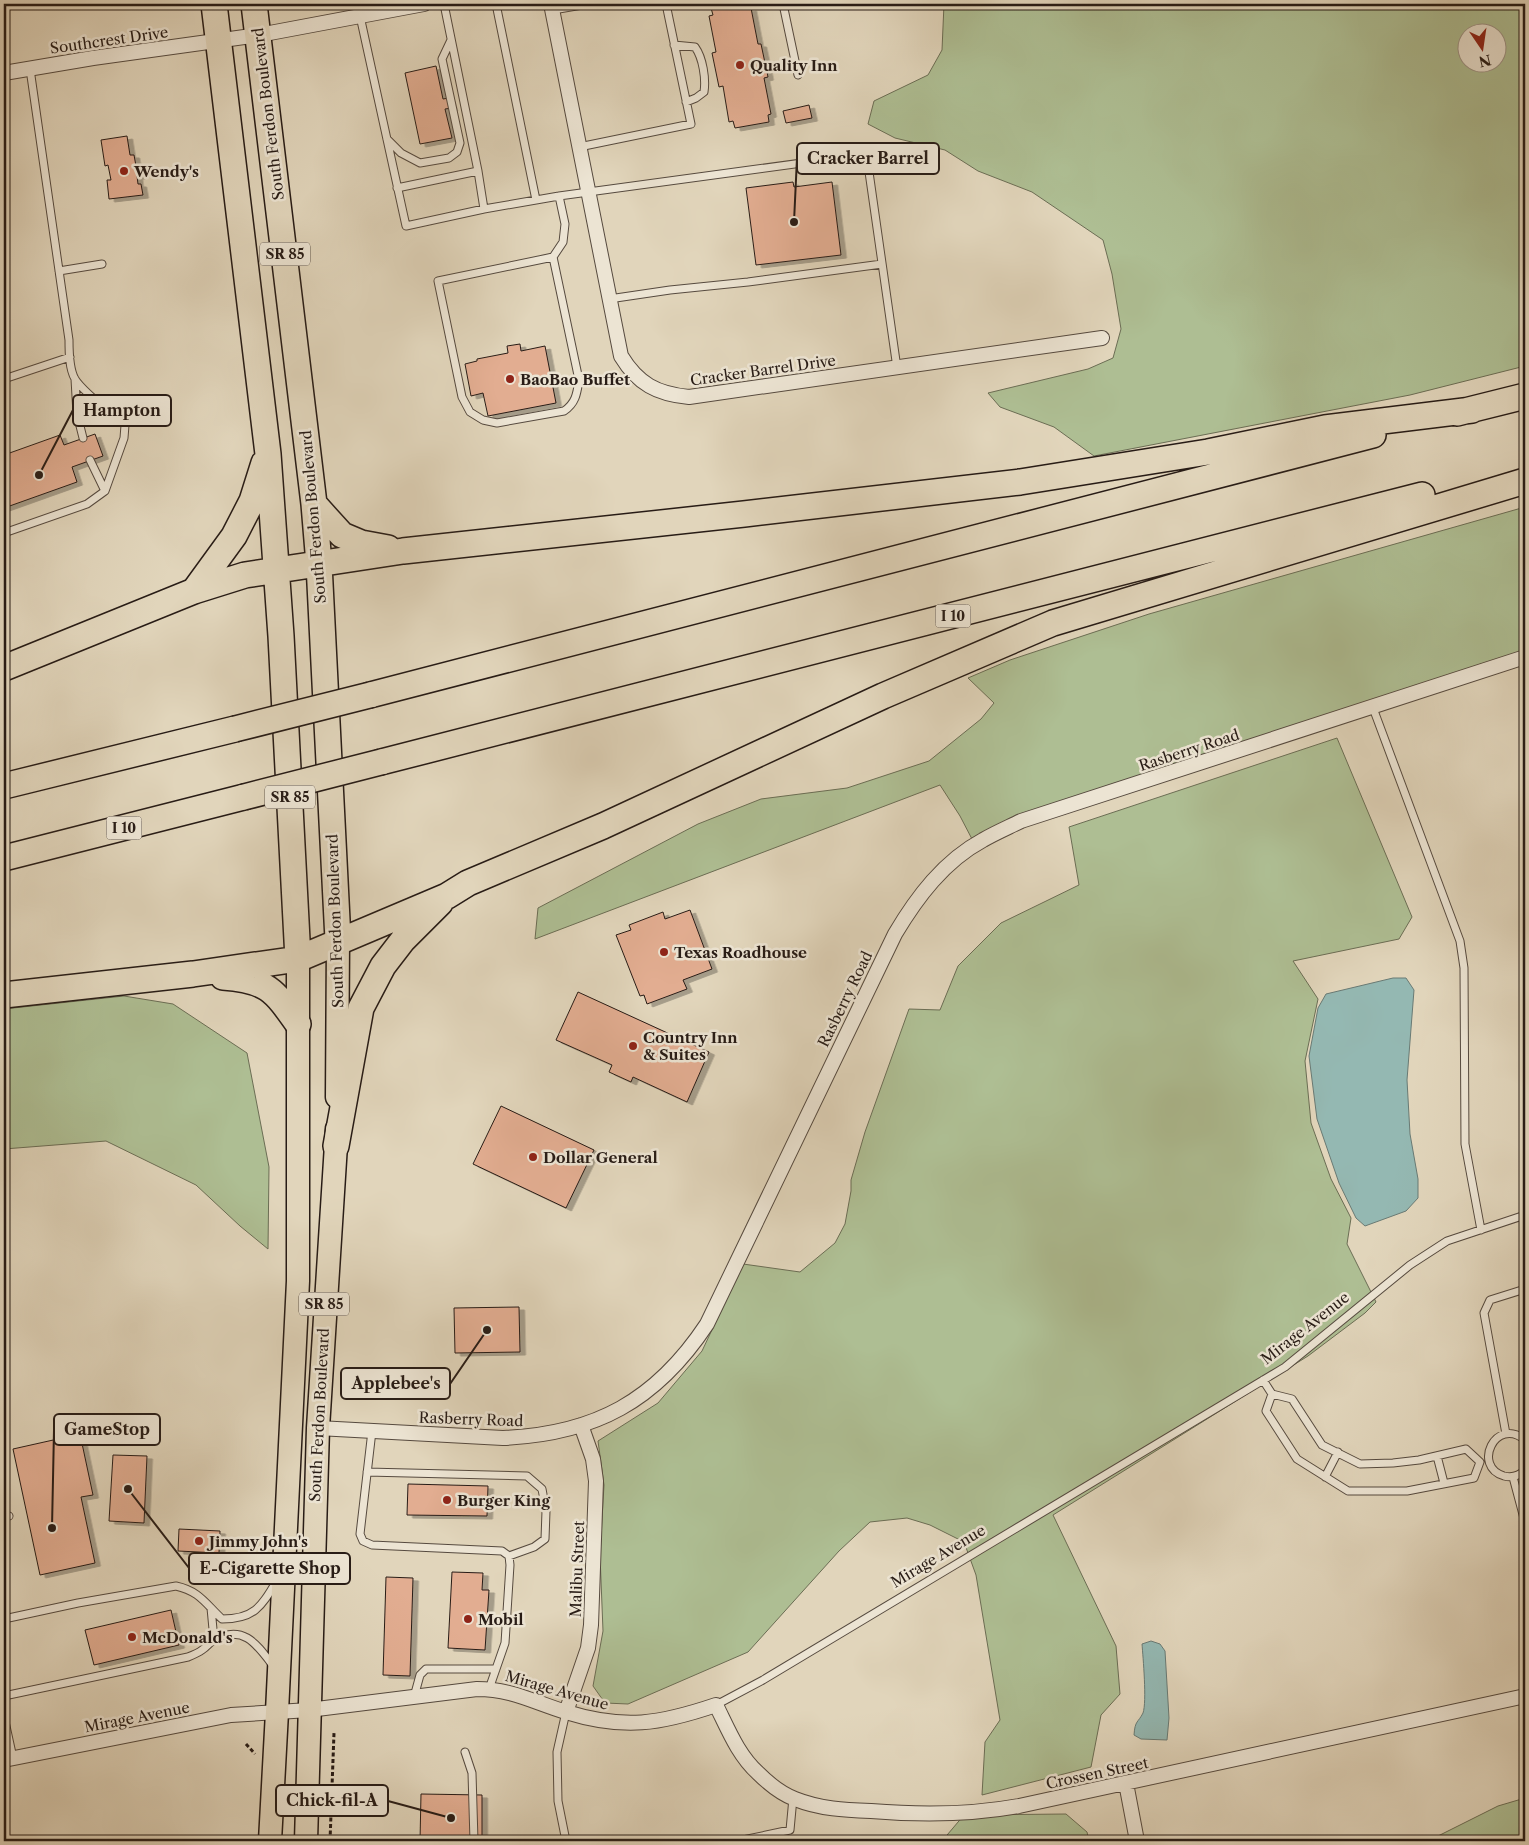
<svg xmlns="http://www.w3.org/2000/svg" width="1529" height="1845" font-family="'Libre Caslon Text',serif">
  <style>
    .green { fill: #aebe93; stroke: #6b6d54; fill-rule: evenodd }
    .water { fill: #94b8b2; stroke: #697a74 }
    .building { fill: #e2ad91; stroke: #281c16; filter: url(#shadow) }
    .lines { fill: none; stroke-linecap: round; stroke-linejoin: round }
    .lane-casing { stroke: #564a3f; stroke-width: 9 }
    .street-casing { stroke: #564a3f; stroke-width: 16 }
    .primary-casing { stroke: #281c16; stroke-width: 25 }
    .highway-casing { stroke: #281c16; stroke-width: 28 }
    .path { stroke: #281c16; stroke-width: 3; stroke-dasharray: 4 2.5; stroke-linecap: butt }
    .lane { stroke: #ece4d3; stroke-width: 7 }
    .street { stroke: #ece4d3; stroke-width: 14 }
    .primary { stroke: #e1d5bb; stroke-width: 22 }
    .highway { stroke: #e1d5bb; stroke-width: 25 }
    .highway-bridge-casing { stroke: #281c16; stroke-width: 28; stroke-linecap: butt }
    .highway-bridge { stroke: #e1d5bb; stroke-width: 25 }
    .poi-dot { fill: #8f2418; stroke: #ece4d3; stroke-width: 2 }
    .labels { text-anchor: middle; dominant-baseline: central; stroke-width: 5; stroke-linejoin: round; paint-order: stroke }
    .shield { fill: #ece4d3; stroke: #63584f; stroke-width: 1 }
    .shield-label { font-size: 14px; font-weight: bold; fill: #281c16 }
    .street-label { font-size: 15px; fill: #281c16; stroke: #ece4d3 }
    .poi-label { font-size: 15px; font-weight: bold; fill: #281c16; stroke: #ece4d3; text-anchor: start }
    .leader { fill: none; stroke: #281c16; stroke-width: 2 }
    .callout-dot { fill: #281c16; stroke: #ece4d3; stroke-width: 2 }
    .callout { fill: #ece4d3; stroke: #281c16; stroke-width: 2 }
    .callout-label { font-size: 16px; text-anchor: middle; font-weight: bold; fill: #281c16 }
  </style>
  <defs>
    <filter id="shadow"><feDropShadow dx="5.5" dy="3" stdDeviation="0" flood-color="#0004"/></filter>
  </defs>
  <rect width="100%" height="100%" fill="#e1d5bb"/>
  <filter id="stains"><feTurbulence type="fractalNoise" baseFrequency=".004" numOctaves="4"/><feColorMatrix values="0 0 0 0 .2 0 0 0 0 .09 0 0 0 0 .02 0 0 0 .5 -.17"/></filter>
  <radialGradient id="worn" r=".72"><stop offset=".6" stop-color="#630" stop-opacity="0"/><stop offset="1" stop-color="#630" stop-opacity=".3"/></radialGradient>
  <!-- green -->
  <path class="green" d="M 944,4 L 1525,4 L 1525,366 L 1410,395 L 1094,456 L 1054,427 L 1000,407 L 988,393 L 1088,369 L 1113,358 L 1121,329 L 1112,274 L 1103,240 L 1032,192 L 978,171 L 945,150 L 895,138 L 868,124 L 874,101 L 928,75 L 942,50 ZM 1496,32 L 1496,62 L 1466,62 L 1466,32 Z
    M 1525,507 L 1525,650 L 1321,724 L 973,841 L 960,816 L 940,785 L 535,939 L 538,908 L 698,824 L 761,799 L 847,788 L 929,761 L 981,719 L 994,703 L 968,678 L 1010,660 L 1149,614 Z
    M 1337,738 L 1412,917 L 1399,939 L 1293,961 L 1318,999 L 1305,1061 L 1311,1123 L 1331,1179 L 1351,1218 L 1347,1244 L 1376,1302 L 1365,1313 L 1308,1356 L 1053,1515 L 1116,1646 L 1120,1694 L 1101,1715 L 1091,1767 L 982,1795 L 985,1742 L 1000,1720 L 976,1575 L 964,1542 L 930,1525 L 907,1518 L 870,1522 L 839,1551 L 748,1652 L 628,1704 L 605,1703 L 593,1686 L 603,1631 L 600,1555 L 604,1485 L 598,1441 L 658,1403 L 702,1351 L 743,1264 L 800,1272 L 835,1243 L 845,1224 L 851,1191 L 851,1180 L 865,1132 L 909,1009 L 940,1010 L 958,966 L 1001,923 L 1079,885 L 1069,827 Z
    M 124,996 L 173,1004 L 247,1053 L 269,1167 L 268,1249 L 240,1226 L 196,1185 L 106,1141 L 4,1149 L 4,1009 Z
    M 1525,1798 L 1525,1841 L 1428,1841 L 1498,1806 Z
    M 1066,1814 L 1087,1832 L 1089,1841 L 942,1841 L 964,1815 Z"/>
  <!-- water -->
  <path class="water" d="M 1393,978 L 1406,978 L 1414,990 L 1407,1080 L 1410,1134 L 1418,1179 L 1418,1198 L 1406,1211 L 1365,1226 L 1356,1218 L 1339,1183 L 1317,1119 L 1309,1056 L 1318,1008 L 1326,994 Z
    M 1151,1641 L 1160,1644 L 1165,1651 L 1169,1718 L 1167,1740 L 1141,1739 L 1134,1735 C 1135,1720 1138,1723 1143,1713 C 1147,1702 1143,1657 1142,1644 Z"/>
  <!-- building -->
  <path class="building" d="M 734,4 L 746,4 L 747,9 L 751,8 L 758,44 L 761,44 L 768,77 L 764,78 L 771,114 L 768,115 L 769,122 L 735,128 L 733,121 L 729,122 L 723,86 L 719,87 L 712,53 L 716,52 L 709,16 L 713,15 L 711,8 Z
    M 436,66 L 443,99 L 449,98 L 452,108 L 445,109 L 452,138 L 420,144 L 405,73 Z
    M 809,105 L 812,118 L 786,123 L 783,111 Z
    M 127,136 L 130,155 L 134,155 L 136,166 L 139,165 L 140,176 L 137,176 L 138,184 L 141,184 L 143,195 L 109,199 L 107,180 L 111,180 L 108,165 L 105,166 L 101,140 Z
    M 793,182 L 794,187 L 832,182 L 841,255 L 756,265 L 746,188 Z
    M 520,344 L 521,351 L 545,346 L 556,403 L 488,416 L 483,393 L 471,396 L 465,364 L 477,361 L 477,359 L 508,353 L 507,346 Z
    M 95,434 L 103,456 L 72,467 L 77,482 L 4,508 L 4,455 L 60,435 L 64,445 Z
    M 690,910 L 712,969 L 683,980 L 687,989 L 647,1004 L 644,995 L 640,996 L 616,935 L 631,930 L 629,925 L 663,912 L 665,919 Z
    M 578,992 L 709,1052 L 687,1102 L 633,1077 L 631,1082 L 609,1072 L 612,1065 L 556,1040 Z
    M 501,1106 L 594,1150 L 566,1208 L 473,1164 Z
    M 519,1307 L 520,1352 L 455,1353 L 454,1308 Z
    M 80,1434 L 93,1495 L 81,1497 L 95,1563 L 40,1575 L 13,1449 Z
    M 113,1455 L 147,1456 L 144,1523 L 109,1521 Z
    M 408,1484 L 488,1486 L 487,1516 L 407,1515 Z
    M 179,1529 L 220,1531 L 219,1553 L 178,1551 Z
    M 452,1572 L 483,1573 L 482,1590 L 489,1590 L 485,1650 L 448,1648 Z
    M 386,1577 L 413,1578 L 410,1676 L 383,1675 Z
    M 171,1610 L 179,1645 L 94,1665 L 85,1630 Z
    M 421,1794 L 482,1795 L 482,1841 L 420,1841 Z"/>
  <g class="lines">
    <!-- lane casing -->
    <g class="lane-casing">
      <path id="lane" d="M 444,4 L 478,171 L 484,209
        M 496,4 L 536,200
        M 783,4 L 798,75
        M 553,10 L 588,4
        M 360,16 L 406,226 L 484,209 L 559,196 L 846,157 L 868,165 L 897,368
        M 674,45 L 695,47 C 703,58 706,79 704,92 L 696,98 L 686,102
        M 387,139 L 401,153 L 420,163 L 449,158 L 457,152 L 460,143 L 442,59 L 451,40
        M 579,147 L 691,124 L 666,4
        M 397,188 L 478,171
        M 553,257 L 579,380 C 577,393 576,403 564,411 L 497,423 L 483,420 L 470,412 L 462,397 L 438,281 L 553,257 L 563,242 L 565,224 L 559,196
        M 59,271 L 102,264
        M 609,299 L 670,290 L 748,282 L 882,264
        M 4,379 L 70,357
        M 75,379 L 77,414 L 83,438
        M 90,460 L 105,491
        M 4,533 L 87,504 L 105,491 L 124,438 L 125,425 C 112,414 83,392 75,379 C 69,369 69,351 69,340 L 30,69
        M 1373,708 L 1460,941 L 1464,968 L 1465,1144 L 1481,1230
        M 1263,1380 L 1272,1394 L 1292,1399 L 1322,1445 L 1360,1464 L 1393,1463 L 1419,1460 L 1466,1449 L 1480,1462 L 1474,1478 L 1407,1491 L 1348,1491 L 1297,1459 L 1266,1411 L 1272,1394
        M 372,1431 L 360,1534 L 363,1541 L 372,1545 L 502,1551 L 509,1556 L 510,1565 L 505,1643 L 489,1689
        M 1506,1434 L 1484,1313 L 1490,1300 L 1525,1289
        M 1525,1440 C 1495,1416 1472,1467 1504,1476 C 1512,1478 1519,1476 1525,1470
        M 1437,1456 L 1444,1483
        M 367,1472 L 527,1476 L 542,1489 L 546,1511 L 545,1539 L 534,1547 L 509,1556
        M 1325,1477 L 1338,1452
        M 1513,1477 L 1525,1522
        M 4,1517 L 9,1516
        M 211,1608 L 214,1640
        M 4,1619 L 78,1603 L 176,1586 C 199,1591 205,1603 222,1619 C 254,1619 261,1607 276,1582
        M 4,1696 L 188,1657 C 193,1655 198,1653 202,1650 C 207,1647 210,1642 214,1640 C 244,1623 258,1646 274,1667
        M 414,1697 L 420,1675 L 426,1669 L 496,1669
        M 716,1705 L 763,1680 L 1285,1367 L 1410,1265 L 1447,1241 L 1525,1215
        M 4,1717 L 13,1758
        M 465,1752 L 472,1773 L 474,1841
        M 566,1841 L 558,1801 L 557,1752 L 566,1712
        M 738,1841 L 790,1830 L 793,1798"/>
    </g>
    <!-- street casing -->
    <g class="street-casing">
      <path id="street" d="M 551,4 L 621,356 C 638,384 657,394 689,397 L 1102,338
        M 4,73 L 93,58 L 259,35 L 424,4
        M 318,1428 L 503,1438 C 595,1434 656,1401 707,1324 L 895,934 C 917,897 944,861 983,840 C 995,833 1009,827 1021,821 L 1525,657
        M 566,1712 L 588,1648 L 591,1625 L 596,1481 L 593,1459 L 581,1425
        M 4,1760 L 231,1715 L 309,1710 L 477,1689 C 512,1689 533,1702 566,1712 C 624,1730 660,1724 716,1705 C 728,1729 738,1755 758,1773 C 768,1783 782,1794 795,1799 C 820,1809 845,1810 871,1811 C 920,1815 970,1815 1019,1806 L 1525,1696
        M 1126,1783 L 1137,1841"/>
    </g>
    <!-- primary casing -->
    <g class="primary-casing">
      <path id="primary" d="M 337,1097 L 338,940
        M 270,1841 L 277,1712 L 298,1281 L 298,959
        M 306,1841 L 318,1428 L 337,1129"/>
    </g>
    <!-- highway casing -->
    <g class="highway-casing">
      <path id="highway" d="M 214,4 L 268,454 L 281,636 L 298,959
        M 254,4 L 314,504 L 319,564 L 338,940
        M 1457,413 L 1525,396
        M 314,504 L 342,535 L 361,543 L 388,548
        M 194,591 L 234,536 L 252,501 L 264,463
        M 4,668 L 194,591 L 245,575 L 403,551 L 744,514 L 1020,482 L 1208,452 L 1325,428 L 1472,410
        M 370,695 L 1373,435
        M 381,762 L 1422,495
        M 4,786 L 235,729
        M 4,858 L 244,797
        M 223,977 C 267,980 274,990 298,1024
        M 4,995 L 193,974 L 298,959 L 447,896 L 468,883 L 603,826 L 883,696 L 1053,623 L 1525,481
        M 336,1146 L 361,1008 L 383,966 L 403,940 L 440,903"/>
    </g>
    <!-- path -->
    <path class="path" d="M 246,1744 L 255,1754
      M 330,1841 L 334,1733"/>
    <!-- lane -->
    <use href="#lane" class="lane"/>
    <!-- street -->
    <use href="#street" class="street"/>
    <!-- primary -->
    <use href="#primary" class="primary"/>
    <!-- highway -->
    <use href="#highway" class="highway"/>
    <!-- highway-bridge casing -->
    <g class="highway-bridge-casing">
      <path id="highway-bridge" d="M 235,729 L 370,695
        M 244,797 L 381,762"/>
    </g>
    <!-- highway-bridge -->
    <use href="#highway-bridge" class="highway-bridge"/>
  </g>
  <!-- markers -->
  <g class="poi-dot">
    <circle cx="740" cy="65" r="5"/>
    <circle cx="124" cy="171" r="5"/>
    <circle cx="510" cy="379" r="5"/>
    <circle cx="664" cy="952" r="5"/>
    <circle cx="633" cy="1046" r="5"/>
    <circle cx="533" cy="1157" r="5"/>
    <circle cx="447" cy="1500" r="5"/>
    <circle cx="199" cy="1541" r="5"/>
    <circle cx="468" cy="1619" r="5"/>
    <circle cx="132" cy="1637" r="5"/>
  </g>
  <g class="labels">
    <!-- shield labels -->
    <g class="shield">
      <rect x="260" y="242.5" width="50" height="23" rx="4"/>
      <rect x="935.5" y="604.5" width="35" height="23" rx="4"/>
      <rect x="265" y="785.5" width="50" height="23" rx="4"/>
      <rect x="106.5" y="816.5" width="35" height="23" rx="4"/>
      <rect x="299" y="1292.5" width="50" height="23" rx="4"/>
    </g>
    <g class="shield-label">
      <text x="285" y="254">SR 85</text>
      <text x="953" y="616">I 10</text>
      <text x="290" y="797">SR 85</text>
      <text x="124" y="828">I 10</text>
      <text x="324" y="1304">SR 85</text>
    </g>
    <!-- street labels -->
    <g class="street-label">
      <text transform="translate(109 40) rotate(-8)">Southcrest Drive</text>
      <text transform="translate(268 114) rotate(-97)">South Ferdon Boulevard</text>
      <text transform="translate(763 370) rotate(-8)">Cracker Barrel Drive</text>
      <text transform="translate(313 517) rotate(-95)">South Ferdon Boulevard</text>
      <text transform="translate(1189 750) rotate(-18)">Rasberry Road</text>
      <text transform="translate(335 921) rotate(-92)">South Ferdon Boulevard</text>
      <text transform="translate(845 999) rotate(-64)">Rasberry Road</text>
      <text transform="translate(1305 1328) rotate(-38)">Mirage Avenue</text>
      <text transform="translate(319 1415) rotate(-87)">South Ferdon Boulevard</text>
      <text transform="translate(471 1419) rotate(2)">Rasberry Road</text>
      <text transform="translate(938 1556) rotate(-31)">Mirage Avenue</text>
      <text transform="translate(577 1569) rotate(-88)">Malibu Street</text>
      <text transform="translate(557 1690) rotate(16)">Mirage Avenue</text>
      <text transform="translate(137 1717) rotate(-11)">Mirage Avenue</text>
      <text transform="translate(1097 1773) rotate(-12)">Crossen Street</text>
    </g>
    <!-- poi labels -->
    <g class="poi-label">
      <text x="750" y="65">Quality Inn</text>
      <text x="134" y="171">Wendy's</text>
      <text x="520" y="379">BaoBao Buffet</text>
      <text x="674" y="952">Texas Roadhouse</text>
      <text x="643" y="1037">Country Inn<tspan x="643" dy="17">&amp; Suites</tspan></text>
      <text x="543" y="1157">Dollar General</text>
      <text x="457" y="1500">Burger King</text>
      <text x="209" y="1541">Jimmy John's</text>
      <text x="478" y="1619">Mobil</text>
      <text x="142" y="1637">McDonald's</text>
    </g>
  </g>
  <!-- callouts -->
  <path class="leader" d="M794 222L797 158M39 475L73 410M487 1330L450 1384M52 1528L54 1430M128 1489L189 1568M451 1818L388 1801"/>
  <g class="callout-dot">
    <circle cx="794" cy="222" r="5"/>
    <circle cx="39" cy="475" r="5"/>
    <circle cx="487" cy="1330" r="5"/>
    <circle cx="52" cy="1528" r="5"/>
    <circle cx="128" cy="1489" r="5"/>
    <circle cx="451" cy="1818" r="5"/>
  </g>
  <g class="callout">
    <rect x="797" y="143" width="142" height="31" rx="5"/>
    <rect x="73" y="395" width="98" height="31" rx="5"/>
    <rect x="341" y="1368" width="109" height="31" rx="5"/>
    <rect x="54" y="1414" width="106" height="31" rx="5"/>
    <rect x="189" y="1553" width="161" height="31" rx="5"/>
    <rect x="276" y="1785" width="112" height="31" rx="5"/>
  </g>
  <g class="callout-label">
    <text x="868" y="164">Cracker Barrel</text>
    <text x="122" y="416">Hampton</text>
    <text x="396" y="1389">Applebee's</text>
    <text x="107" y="1435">GameStop</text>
    <text x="270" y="1574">E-Cigarette Shop</text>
    <text x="332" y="1806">Chick-fil-A</text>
  </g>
  <!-- margin -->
  <rect width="1529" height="1845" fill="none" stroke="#e1d5bb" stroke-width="20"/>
  <rect x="5" y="5" width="1519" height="1835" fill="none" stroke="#281c16" stroke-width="2.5"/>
  <rect x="10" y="10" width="1509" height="1825" fill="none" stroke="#281c16"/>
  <!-- north arrow -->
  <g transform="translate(1482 48) rotate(167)"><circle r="24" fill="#ece4d3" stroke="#9e9487"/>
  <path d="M0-4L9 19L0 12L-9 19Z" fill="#8f2418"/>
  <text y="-8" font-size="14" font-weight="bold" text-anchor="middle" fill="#281c16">N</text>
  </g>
  <rect width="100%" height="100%" filter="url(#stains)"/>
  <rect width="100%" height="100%" fill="url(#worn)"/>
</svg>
